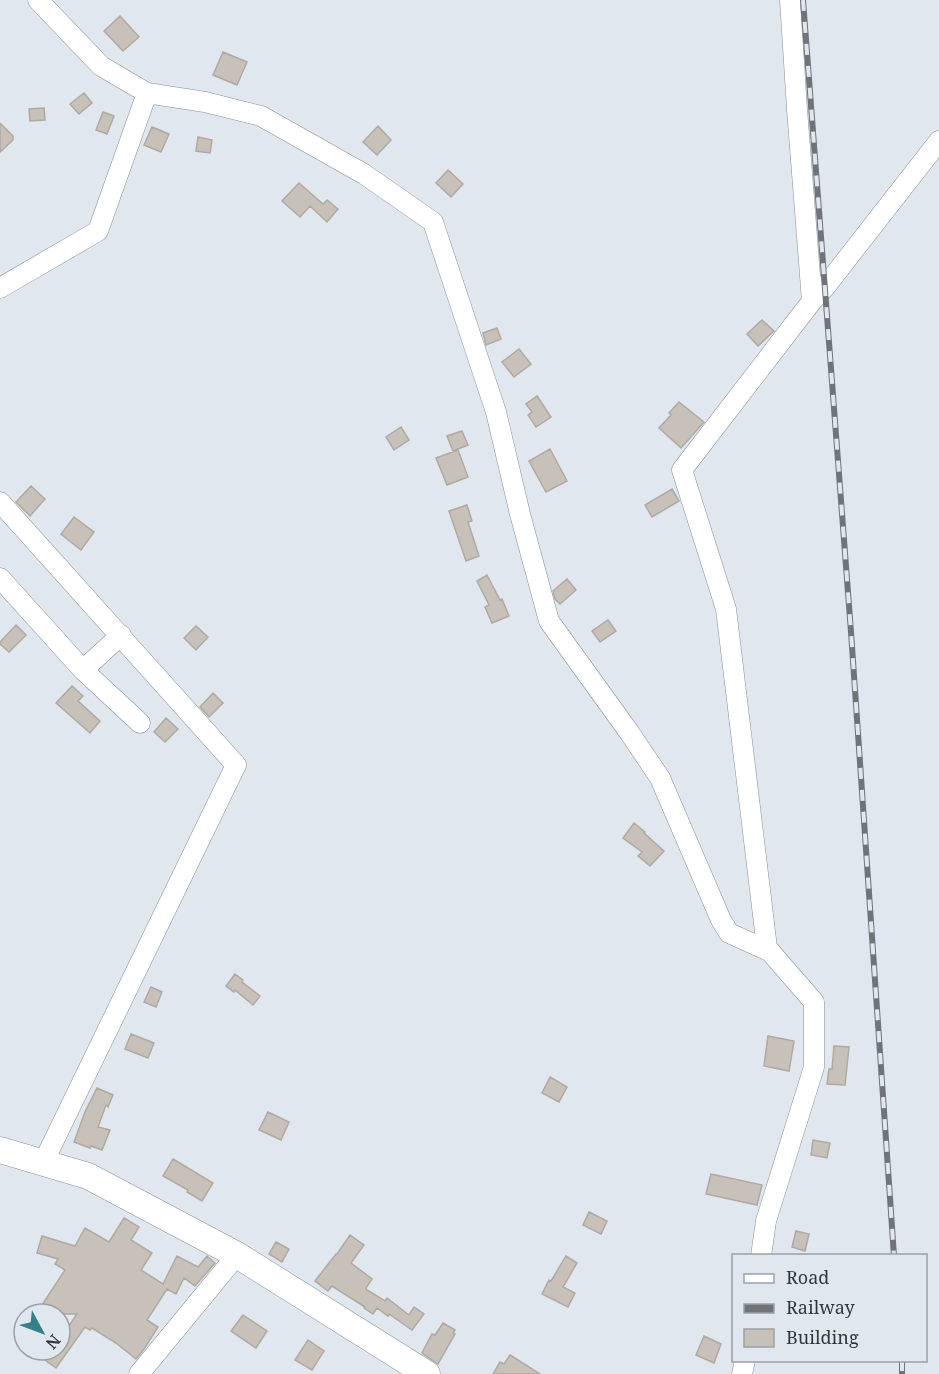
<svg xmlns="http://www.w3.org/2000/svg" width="939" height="1374" font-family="'Noto Serif',serif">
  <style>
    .building { fill: #c8c1ba; stroke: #afa9a1; stroke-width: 1.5 }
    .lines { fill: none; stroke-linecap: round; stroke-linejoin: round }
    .minor-casing { stroke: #888d95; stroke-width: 21 }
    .major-casing { stroke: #888d95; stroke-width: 27 }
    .minor { stroke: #fff; stroke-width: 20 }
    .major { stroke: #fff; stroke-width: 26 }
    .rail-casing { stroke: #707378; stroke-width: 6 }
    .rail { stroke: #e1e7ef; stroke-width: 4; stroke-dasharray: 11; stroke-linecap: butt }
  </style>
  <rect width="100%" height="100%" fill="#e1e7ef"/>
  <!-- building -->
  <path class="building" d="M 120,16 L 139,37 L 123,51 L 104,31 Z
    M 223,52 L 247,62 L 237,85 L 213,75 Z
    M 84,93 L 92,103 L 79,114 L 70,104 Z
    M 44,108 L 45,120 L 30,121 L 29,109 Z
    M 103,112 L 114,116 L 107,134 L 96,130 Z
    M 0,123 L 13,136 L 13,140 L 0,152 Z
    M 378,126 L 391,140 L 377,155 L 363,142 Z
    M 152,127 L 169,134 L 161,152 L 144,145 Z
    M 198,137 L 212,140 L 210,153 L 196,151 Z
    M 448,170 L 463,184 L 451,197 L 436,183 Z
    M 299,183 L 323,204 L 327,200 L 338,209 L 327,222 L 310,206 L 300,217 L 282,201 Z
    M 762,320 L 774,331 L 758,346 L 747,334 Z
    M 497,328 L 501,339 L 486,345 L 483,333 Z
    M 519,349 L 531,364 L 514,377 L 502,362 Z
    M 537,396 L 551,417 L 536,427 L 528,415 L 532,412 L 526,404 Z
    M 679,402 L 704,422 L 681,448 L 659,428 L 671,415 L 669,413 Z
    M 401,427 L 409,440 L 394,450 L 386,437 Z
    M 462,431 L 468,445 L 453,451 L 447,436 Z
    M 550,449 L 567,481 L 546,492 L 529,461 Z
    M 458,450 L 468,477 L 447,485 L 436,458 Z
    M 31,486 L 45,499 L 30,516 L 16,502 Z
    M 672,489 L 679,501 L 652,517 L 645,505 Z
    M 467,505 L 472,521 L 468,522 L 479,556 L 466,561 L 449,511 Z
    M 74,517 L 94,532 L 81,550 L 61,534 Z
    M 487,575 L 500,600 L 502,599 L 509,616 L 492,623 L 485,607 L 489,605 L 477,581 Z
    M 567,579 L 576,590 L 560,604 L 555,599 L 553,591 Z
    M 608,620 L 616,631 L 600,642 L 592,631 Z
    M 16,625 L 26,635 L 9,652 L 0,644 L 0,642 Z
    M 196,626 L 208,637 L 196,650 L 184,638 Z
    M 72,686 L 83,696 L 78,701 L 100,721 L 90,733 L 56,703 Z
    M 213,693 L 223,703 L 209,717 L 200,707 Z
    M 166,718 L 178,729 L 165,742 L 154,732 Z
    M 634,823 L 645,832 L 644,833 L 664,851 L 650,866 L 638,856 L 642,852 L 623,838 Z
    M 235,974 L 243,980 L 242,982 L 260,996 L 253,1005 L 235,990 L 234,992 L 226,986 Z
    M 151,987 L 162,992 L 156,1007 L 144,1002 Z
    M 131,1034 L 154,1043 L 148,1058 L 125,1049 Z
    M 768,1036 L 794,1041 L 789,1071 L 764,1066 Z
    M 834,1046 L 849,1047 L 845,1085 L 827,1084 L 829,1069 L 832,1069 Z
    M 550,1077 L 567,1087 L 559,1102 L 542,1093 Z
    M 97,1088 L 113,1095 L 108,1107 L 106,1105 L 98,1127 L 110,1130 L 102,1150 L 91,1146 L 90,1148 L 74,1142 L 85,1112 Z
    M 268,1112 L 289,1122 L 281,1140 L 259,1130 Z
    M 813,1140 L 830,1143 L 827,1158 L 811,1155 Z
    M 173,1159 L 213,1183 L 202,1201 L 187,1192 L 188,1190 L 163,1176 Z
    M 711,1174 L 762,1185 L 757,1205 L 706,1194 Z
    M 589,1212 L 607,1221 L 601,1234 L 583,1225 Z
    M 124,1218 L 139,1227 L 131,1240 L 152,1253 L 141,1270 L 163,1284 L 177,1256 L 198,1267 L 207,1256 L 215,1263 L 195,1286 L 184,1278 L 176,1294 L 167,1289 L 147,1320 L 158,1327 L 144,1349 L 136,1359 L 116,1343 L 92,1328 L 90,1330 L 85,1327 L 56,1368 L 45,1360 L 52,1350 L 60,1350 L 60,1339 L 77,1314 L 36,1314 L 65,1270 L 55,1264 L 58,1259 L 37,1253 L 42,1236 L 75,1246 L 85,1228 L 109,1242 Z
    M 796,1231 L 809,1234 L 805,1251 L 792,1247 Z
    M 350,1235 L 364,1245 L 351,1263 L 372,1279 L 366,1288 L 367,1290 L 385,1301 L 387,1298 L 409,1315 L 414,1307 L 424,1314 L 412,1330 L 389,1314 L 388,1316 L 377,1308 L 373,1314 L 364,1308 L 365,1307 L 332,1286 L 328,1291 L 315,1281 L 336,1254 L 337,1254 Z
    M 276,1242 L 289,1249 L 282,1262 L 269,1254 Z
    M 566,1256 L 577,1263 L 563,1287 L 575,1293 L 568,1307 L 542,1294 L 549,1280 L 551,1281 Z
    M 243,1315 L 267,1331 L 256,1348 L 231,1331 Z
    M 443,1323 L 455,1330 L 453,1333 L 455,1334 L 438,1364 L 422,1353 L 432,1334 L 435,1335 Z
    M 704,1336 L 721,1344 L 714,1363 L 696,1355 Z
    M 308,1340 L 324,1351 L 312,1370 L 295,1360 Z
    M 510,1355 L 540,1374 L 493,1374 L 500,1362 L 504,1364 Z"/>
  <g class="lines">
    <!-- minor casing -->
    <g class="minor-casing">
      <path id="minor" d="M 38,0 L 101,66 L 147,93 L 205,102 L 261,116 L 364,174 L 433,222 L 496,412 L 520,514 L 549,621 L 629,732 L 660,778 L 721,920 L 729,933 L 771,952
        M 790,0 L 797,109 L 812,301
        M 0,288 L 98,231 L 147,93
        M 0,502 L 236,765 L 43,1163
        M 0,578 L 83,670 L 140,723
        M 83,670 L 121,635
        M 761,1256 L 766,1221 L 814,1067 L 814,1002 L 767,948 L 726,609 L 682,470 L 812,301 L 825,287 L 939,141
        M 139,1374 L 237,1255
        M 742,1374 L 745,1360"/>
    </g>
    <!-- major casing -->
    <g class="major-casing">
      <path id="major" d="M 0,1150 L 88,1176 L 237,1255 L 427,1374"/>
    </g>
    <!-- minor -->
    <use href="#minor" class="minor"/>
    <!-- major -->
    <use href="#major" class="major"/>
    <!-- rail casing -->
    <g class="rail-casing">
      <path id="rail" d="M 803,0 L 851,632 L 894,1256
        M 902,1360 L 902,1374"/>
    </g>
    <!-- rail -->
    <use href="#rail" class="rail"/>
  </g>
  <!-- legend -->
  <rect x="732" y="1254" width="195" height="108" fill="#e1e7ef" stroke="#9ca0a6" stroke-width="1.5"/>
  <rect x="744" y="1274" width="30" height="9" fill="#ffffff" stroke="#9ca0a6" stroke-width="1.5"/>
  <text x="786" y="1284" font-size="18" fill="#343639">Road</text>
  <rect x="744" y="1304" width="30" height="9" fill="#707378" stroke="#9ca0a6" stroke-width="1.5"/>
  <text x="786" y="1314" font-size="18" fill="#343639">Railway</text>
  <rect x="744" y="1329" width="30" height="18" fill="#c8c1ba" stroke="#9ca0a6" stroke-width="1.5"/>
  <text x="786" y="1344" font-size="18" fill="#343639">Building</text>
  <!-- north arrow -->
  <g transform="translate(42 1332) rotate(131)"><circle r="28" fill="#e1e7ef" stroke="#9ca0a6" stroke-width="1.5"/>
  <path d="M0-4.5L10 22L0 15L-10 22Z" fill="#388087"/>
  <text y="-9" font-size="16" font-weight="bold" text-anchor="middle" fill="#343639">N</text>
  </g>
</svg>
